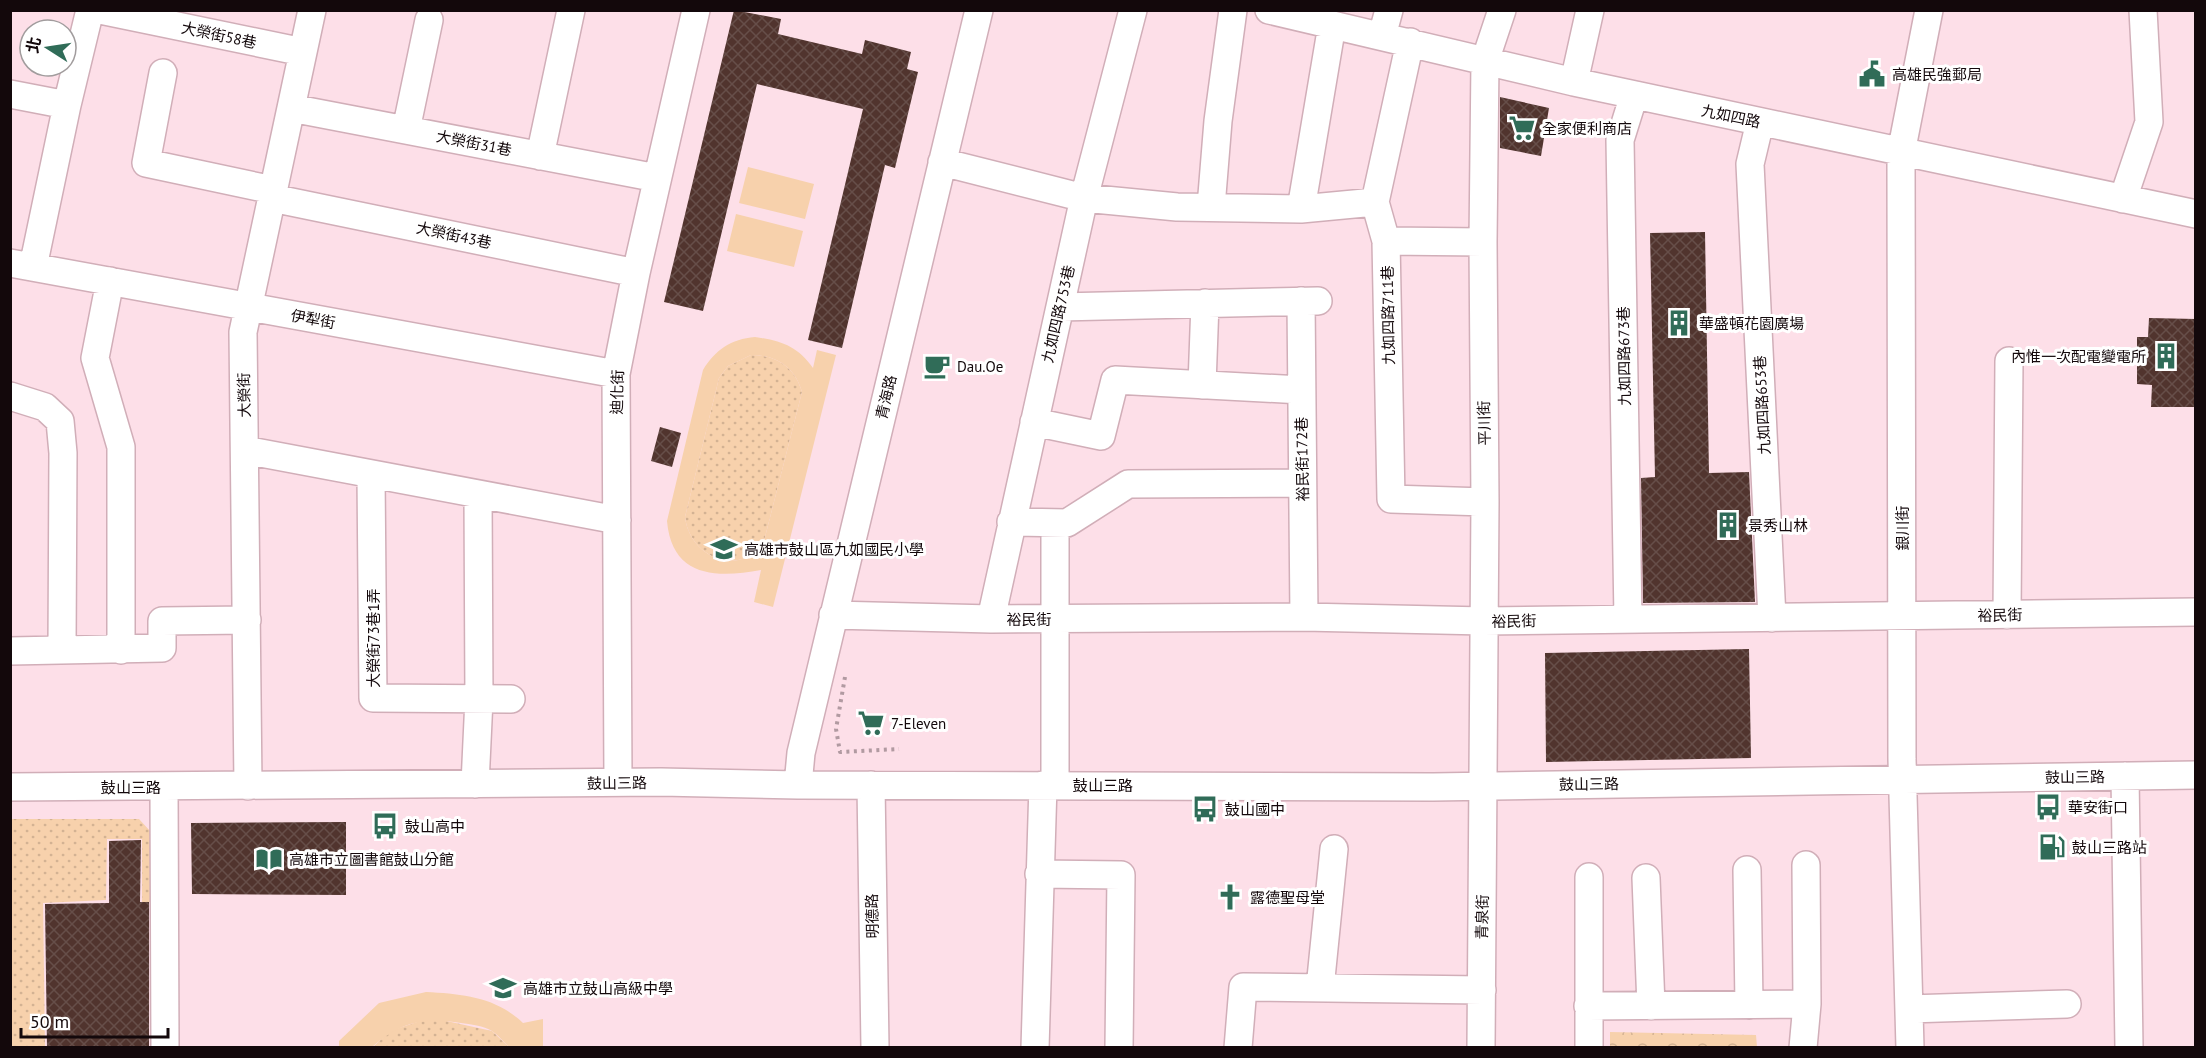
<svg xmlns="http://www.w3.org/2000/svg" width="2206" height="1058" font-family="'PT Sans','Noto Sans TC',sans-serif">
  <style>
    .grass { fill: url(#grass-dots) }
    .park { fill: url(#park-crowns) }
    .pitch { fill: #f7d1ac; fill-rule: evenodd }
    .building { fill: url(#building-cross-hatch) }
    .lines { fill: none; stroke-linecap: round; stroke-linejoin: round }
    .minor-casing { stroke: #d1aeb8; stroke-width: 30 }
    .path { stroke: #b19aa1; stroke-width: 4; stroke-dasharray: 3 4.5; stroke-linecap: butt }
    .minor { stroke: #fff; stroke-width: 27 }
    .labels { text-anchor: middle; dominant-baseline: central; stroke-width: 6; stroke-linejoin: round; paint-order: stroke }
    .street-label { font-size: 15px; fill: #13080b; stroke: #fff }
    .poi-label { font-size: 15px; fill: #13080b; stroke: #fff; text-anchor: start }
  </style>
  <defs>
    <pattern id="grass-dots" width="8" height="8" patternUnits="userSpaceOnUse" patternTransform="scale(1.5)"><rect width="8" height="8" fill="#f7d1ac"/><path d="M2 2h.1M6 6h.1" fill="none" stroke="#d3b293" stroke-width="1.8" stroke-linecap="round"/></pattern>
    <pattern id="park-crowns" width="20" height="18" patternUnits="userSpaceOnUse" patternTransform="scale(1.5)"><rect width="20" height="18" fill="#f7d1ac"/><path d="M2 6a3 3 0 1 1 6 0M12 15a3 3 0 1 1 6 0" fill="none" stroke="#d3b293"/></pattern>
    <pattern id="building-cross-hatch" width="8" height="8" patternUnits="userSpaceOnUse" patternTransform="scale(1.5)"><rect width="8" height="8" fill="#51342e"/><path d="M0 0l8 8M0 8l8-8" fill="none" stroke="#664e49"/></pattern>
  </defs>
  <rect width="100%" height="100%" fill="#fddfe8"/>
  <!-- grass -->
  <path class="grass" d="M 751,355 C 776,355 795,367 802,392 L 764,541 C 742,578 690,559 685,517 L 719,378 L 728,366 Z
    M 10,819 L 139,819 L 151,832 L 151,902 L 142,902 L 142,839 L 107,839 L 106,900 L 43,903 L 45,1047 L 11,1047 Z
    M 423,1020 L 442,1020 L 492,1031 L 509,1047 L 372,1048 L 390,1031 Z"/>
  <!-- park -->
  <path class="park" d="M 1610,1032 L 1756,1035 L 1757,1047 L 1610,1047 Z"/>
  <!-- pitch -->
  <path class="pitch" d="M 748,167 L 814,184 L 805,219 L 739,203 Z
    M 736,214 L 803,231 L 794,267 L 727,251 Z
    M 755,337 C 782,341 797,346 813,368 L 817,350 L 836,355 L 773,607 L 754,602 L 761,570 C 717,578 672,578 667,521 L 703,370 C 715,350 731,339 755,337 ZM 751,355 C 776,355 795,367 802,392 L 764,541 C 742,578 690,559 685,517 L 719,378 L 728,366 Z
    M 426,992 C 463,994 496,997 523,1023 L 543,1019 L 543,1047 L 509,1047 C 504,1042 498,1035 492,1031 C 484,1026 470,1024 461,1023 C 423,1017 401,1022 372,1047 L 339,1047 L 339,1041 L 379,1003 Z"/>
  <!-- building -->
  <path class="building" d="M 734,10 L 781,19 L 778,34 L 862,54 L 865,40 L 911,52 L 907,69 L 918,72 L 895,168 L 885,165 L 842,348 L 808,340 L 863,109 L 757,84 L 703,311 L 664,302 Z
    M 1500,97 L 1549,108 L 1541,156 L 1500,148 Z
    M 1705,232 L 1709,473 L 1749,472 L 1755,602 L 1643,603 L 1641,478 L 1655,477 L 1650,233 Z
    M 2149,318 L 2196,319 L 2196,407 L 2151,407 L 2152,385 L 2137,384 L 2137,337 L 2148,337 Z
    M 660,427 L 681,433 L 672,467 L 651,461 Z
    M 1749,649 L 1751,758 L 1546,762 L 1545,653 Z
    M 346,822 L 346,895 L 192,894 L 191,823 Z
    M 141,840 L 140,902 L 149,902 L 149,1047 L 47,1047 L 45,904 L 109,903 L 109,841 Z"/>
  <g class="lines">
    <!-- minor casing -->
    <g class="minor-casing">
      <path id="minor" d="M 100,10 L 303,52
        M 1269,10 L 1574,82 L 2196,214
        M 1382,36 L 1389,10
        M 1410,42 L 1375,202 L 1386,241 L 1391,499 L 1485,502
        M 163,73 L 146,163 L 273,190
        M 1574,82 L 1590,10
        M 10,94 L 67,105
        M 291,108 L 657,178
        M 1760,122 L 1750,164 L 1772,618
        M 406,130 L 429,20
        M 540,156 L 571,10
        M 942,162 L 1084,198 L 1177,207 L 1301,209 L 1375,202
        M 272,198 L 636,273
        M 2123,199 L 2149,122 L 2143,10
        M 1211,207 L 1218,121 L 1233,10
        M 1301,209 L 1332,25
        M 1386,241 L 1483,242
        M 10,263 L 616,374
        M 33,267 L 67,105 L 90,10
        M 110,281 L 95,358 L 121,447 L 121,650
        M 1301,301 L 1304,617
        M 1060,307 L 1318,301
        M 1202,385 L 1205,303
        M 10,396 L 45,407 L 60,421 L 63,453 L 62,649
        M 1034,422 L 1101,436 L 1115,380 L 1301,390
        M 245,450 L 617,520
        M 371,475 L 373,698 L 511,699
        M 1011,522 L 1067,523 L 1128,484 L 1302,483
        M 1055,523 L 1055,785
        M 833,615 L 991,619 L 1304,617 L 1484,621 L 2196,612
        M 2007,615 L 2009,361
        M 991,619 L 1084,198 L 1133,10
        M 1628,619 L 1620,140 L 1634,95
        M 10,651 L 162,648 L 162,621 L 247,620
        M 2125,776 L 2129,1048
        M 618,782 L 616,374 L 636,273 L 696,10
        M 475,784 L 479,699 L 478,494
        M 798,785 L 801,753 L 979,10
        M 871,785 L 875,1048
        M 248,786 L 243,332 L 312,10
        M 10,787 L 661,782 L 798,785 L 1433,787 L 2196,775
        M 164,787 L 165,1048
        M 1747,870 L 1749,1005
        M 1039,874 L 1121,875 L 1119,1048
        M 1589,877 L 1589,1048
        M 1646,878 L 1651,1006
        M 1320,988 L 1334,849
        M 1588,1006 L 1807,1004
        M 1909,1009 L 2067,1004
        M 1035,1048 L 1043,785
        M 1238,1048 L 1243,987 L 1482,990
        M 1481,1048 L 1485,502 L 1483,242 L 1485,61 L 1502,10
        M 1803,1048 L 1807,1004 L 1806,865
        M 1910,1048 L 1902,759 L 1901,153 L 1929,10"/>
    </g>
    <!-- path -->
    <path class="path" d="M 845,677 L 836,729 L 840,752 L 899,749"/>
    <!-- minor -->
    <use href="#minor" class="minor"/>
  </g>
  <!-- icons -->
  <defs>
    <g id="civic-bare" transform="scale(2.07)"><path d="M-.6-6.5H3V-4.5H.6V-3L4-1V1h2V6H-6V1h2V-1L-.6-3ZM-1.2 2.5V6h2.4V2.5Z" fill="#306c58" stroke="#fff" stroke-width="2.5" paint-order="stroke"/></g>
    <g id="supermarket-bare" transform="scale(2.07)"><path d="M-6-5.5h2.5l.6 2H6L4.5 2H-2.5L-4.4-4H-6ZM-1.5 3.2a1.3 1.3 0 1 0 .1 0ZM3 3.2a1.3 1.3 0 1 0 .1 0Z" fill="#306c58" stroke="#fff" stroke-width="2.5" paint-order="stroke"/></g>
    <g id="building-bare" transform="scale(2.07)"><path d="M-4-6H4V6H1V3H-1V6H-4ZM-2.5-4.3h1.7v1.8h-1.7ZM.8-4.3h1.7v1.8H.8ZM-2.5-1h1.7V.8h-1.7ZM.8-1h1.7V.8H.8Z" fill="#306c58" stroke="#fff" stroke-width="2.5" paint-order="stroke"/></g>
    <g id="cafe-bare" transform="scale(2.07)"><path d="M-5.5-4.5H6V0H3Q3 3.5 0 3.5H-2.5Q-5.5 3.5-5.5 0ZM3-3.2v2h1.7v-2ZM-6 4.5H4V6H-6Z" fill="#306c58" stroke="#fff" stroke-width="2.5" paint-order="stroke"/></g>
    <g id="school-bare" transform="scale(2.07)"><path d="M0-5L7-2L0 1L-7-2ZM-4 1L0 2.5L4 1V4Q0 6-4 4Z" fill="#306c58" stroke="#fff" stroke-width="2.5" paint-order="stroke"/></g>
    <g id="bus-bare" transform="scale(2.07)"><path d="M-5-6H5V4H4V6H2V4H-2V6H-4V4H-5ZM-3.5-4V0h7V-4ZM-3.5 1.2v1.5H-2V1.2ZM2 1.2v1.5H3.5V1.2Z" fill="#306c58" stroke="#fff" stroke-width="2.5" paint-order="stroke"/></g>
    <g id="fuel-bare" transform="scale(2.07)"><path d="M-5.5-6h7V0h2V4h1.3V-2.5L3-4.5l.8-.8L6-3V5H2.5V1h-1V6h-7ZM-4.2-4.7v3.2H.2V-4.7Z" fill="#306c58" stroke="#fff" stroke-width="2.5" paint-order="stroke"/></g>
    <g id="library-bare" transform="scale(2.07)"><path d="M-6-4Q-3-5.5-.7-3.5V5Q-3 3-6 4ZM6-4Q3-5.5 .7-3.5V5Q3 3 6 4Z" fill="#306c58" stroke="#fff" stroke-width="2.5" paint-order="stroke"/></g>
    <g id="church-bare" transform="scale(2.07)"><path d="M-1.2-6h2.4v3.5h3.3v2.4h-3.3V6h-2.4V-.1h-3.3v-2.4h3.3Z" fill="#306c58" stroke="#fff" stroke-width="2.5" paint-order="stroke"/></g>
  </defs>
  <g fill-rule="evenodd">
    <use href="#civic-bare" x="1872" y="74"/>
    <use href="#supermarket-bare" x="1522" y="128"/>
    <use href="#building-bare" x="1679" y="323"/>
    <use href="#building-bare" x="2166" y="356"/>
    <use href="#cafe-bare" x="937" y="366"/>
    <use href="#building-bare" x="1728" y="525"/>
    <use href="#school-bare" x="724" y="549"/>
    <use href="#supermarket-bare" x="871" y="723"/>
    <use href="#bus-bare" x="2048" y="807"/>
    <use href="#bus-bare" x="1205" y="809"/>
    <use href="#bus-bare" x="385" y="826"/>
    <use href="#fuel-bare" x="2052" y="847"/>
    <use href="#library-bare" x="269" y="859"/>
    <use href="#church-bare" x="1230" y="897"/>
    <use href="#school-bare" x="503" y="988"/>
  </g>
  <g class="labels">
    <!-- street labels -->
    <g class="street-label">
      <text transform="translate(219 35) rotate(12)">大榮街58巷</text>
      <text transform="translate(1731 116) rotate(12)">九如四路</text>
      <text transform="translate(474 143) rotate(11)">大榮街31巷</text>
      <text transform="translate(454 235) rotate(12)">大榮街43巷</text>
      <text transform="translate(1058 314) rotate(-77)">九如四路753巷</text>
      <text transform="translate(1388 315) rotate(-91)">九如四路711巷</text>
      <text transform="translate(313 319) rotate(10)">伊犁街</text>
      <text transform="translate(1624 356) rotate(-91)">九如四路673巷</text>
      <text transform="translate(617 392) rotate(-88)">迪化街</text>
      <text transform="translate(244 395) rotate(-91)">大榮街</text>
      <text transform="translate(886 397) rotate(-77)">青海路</text>
      <text transform="translate(1762 405) rotate(-93)">九如四路653巷</text>
      <text transform="translate(1484 423) rotate(-91)">平川街</text>
      <text transform="translate(1302 459) rotate(-91)">裕民街172巷</text>
      <text transform="translate(1902 528) rotate(-90)">銀川街</text>
      <text transform="translate(2000 615) rotate(-1)">裕民街</text>
      <text x="1029" y="619">裕民街</text>
      <text transform="translate(1514 621) rotate(-1)">裕民街</text>
      <text transform="translate(373 638) rotate(-90)">大榮街73巷1弄</text>
      <text transform="translate(2075 777) rotate(-1)">鼓山三路</text>
      <text transform="translate(617 783) rotate(-1)">鼓山三路</text>
      <text transform="translate(1589 784) rotate(-1)">鼓山三路</text>
      <text x="1103" y="785">鼓山三路</text>
      <text x="131" y="787">鼓山三路</text>
      <text transform="translate(872 916) rotate(-91)">明德路</text>
      <text transform="translate(1482 917) rotate(-89)">青泉街</text>
    </g>
    <!-- poi labels -->
    <g class="poi-label">
      <text x="1892" y="74">高雄民強郵局</text>
      <text x="1542" y="128">全家便利商店</text>
      <text x="1699" y="323">華盛頓花園廣場</text>
      <text x="2146" y="356" text-anchor="end">內惟一次配電變電所</text>
      <text x="957" y="366">Dau.Oe</text>
      <text x="1748" y="525">景秀山林</text>
      <text x="744" y="549">高雄市鼓山區九如國民小學</text>
      <text x="891" y="723">7-Eleven</text>
      <text x="2068" y="807">華安街口</text>
      <text x="1225" y="809">鼓山國中</text>
      <text x="405" y="826">鼓山高中</text>
      <text x="2072" y="847">鼓山三路站</text>
      <text x="289" y="859">高雄市立圖書館鼓山分館</text>
      <text x="1250" y="897">露德聖母堂</text>
      <text x="523" y="988">高雄市立鼓山高級中學</text>
    </g>
  </g>
  <!-- border -->
  <rect width="2206" height="1058" fill="none" stroke="#13080b" stroke-width="24"/>
  <!-- north arrow -->
  <g transform="translate(48 48) rotate(282)"><circle r="28" fill="#ffffff" stroke="#a19c9d" stroke-width="1.5"/>
  <path d="M0-4.5L10 22L0 15L-10 22Z" fill="#306c58"/>
  <text y="-9" font-size="16" font-weight="bold" text-anchor="middle" fill="#13080b">北</text>
  </g>
  <!-- scale -->
  <path d="M21 1028v9h147v-9" fill="none" stroke="#13080b" stroke-width="3"/>
  <text x="30" y="1028" font-size="18" fill="#13080b" stroke="#ffffff" stroke-width="4.5" paint-order="stroke">50 m</text>
</svg>
